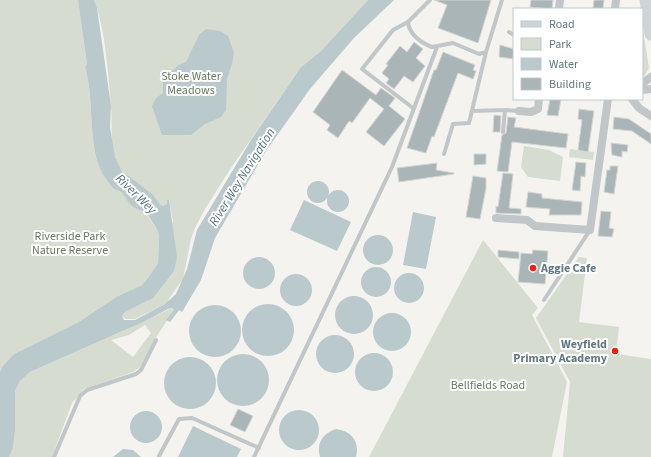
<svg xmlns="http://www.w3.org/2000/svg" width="651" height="457" font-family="'Source Sans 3',sans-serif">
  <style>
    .green { fill: #d6dcd0; fill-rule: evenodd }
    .water { fill: #bac9cc }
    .building { fill: #a9b5b7; stroke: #d5d5d2 }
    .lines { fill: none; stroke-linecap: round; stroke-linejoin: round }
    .service { stroke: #c1c6c8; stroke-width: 4 }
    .minor { stroke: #c1c6c8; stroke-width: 8 }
    .primary { stroke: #cdd5d8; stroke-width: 13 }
    .poi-dot { fill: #f41f10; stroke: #fff; stroke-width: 1.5 }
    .labels { text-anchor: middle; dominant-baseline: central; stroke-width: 4; stroke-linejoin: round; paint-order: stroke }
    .park-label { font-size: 12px; fill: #697a5f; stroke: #fff }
    .poi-label { font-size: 12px; font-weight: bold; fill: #607983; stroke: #fff; text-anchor: start }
    .water-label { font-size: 13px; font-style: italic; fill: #57767b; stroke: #fff }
  </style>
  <rect width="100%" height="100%" fill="#f4f3ef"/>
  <!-- green -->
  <path class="green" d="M 0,0 L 78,0 L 87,64 L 85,67 C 95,100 87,143 102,173 C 105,178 109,183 113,187 C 116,190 121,191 123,194 C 130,204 134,209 145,212 L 158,231 L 159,238 L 158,263 L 148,278 L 142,285 L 118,296 L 77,323 L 14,354 L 0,372 Z
    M 94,0 L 368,0 L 321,51 L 301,67 L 231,168 L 205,209 L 195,228 L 191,239 L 183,279 L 168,300 L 169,302 L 135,319 L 125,319 L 122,316 L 125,312 L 149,300 L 173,221 L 169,200 L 167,204 L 162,206 C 159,202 156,198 152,195 C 143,186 130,181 122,170 C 108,151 113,130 111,108 C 109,79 105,26 94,0 Z
    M 642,24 L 649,68 L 642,80 Z
    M 524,146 L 549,150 L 563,157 L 560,181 L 528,177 L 521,167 Z
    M 570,149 L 594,152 L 593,160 L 569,157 Z
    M 483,240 L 538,308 L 532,315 L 567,382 L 552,457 L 369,457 Z
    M 579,257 L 587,258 L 579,322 L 619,327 L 616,354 L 651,359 L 651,457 L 563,457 L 570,382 L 536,318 Z
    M 172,308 L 174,310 L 155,339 L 140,367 L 133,372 L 84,389 L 72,403 L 52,457 L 9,457 L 13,448 L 15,431 L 15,391 L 20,381 L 30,372 L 125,330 ZM 145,325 L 151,333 L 133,357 L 111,340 L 129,335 Z"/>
  <!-- water -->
  <path class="water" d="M 78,0 L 94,0 L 97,8 L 111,106 L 110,127 L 115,157 L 122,171 L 152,194 L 162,206 L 167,204 L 167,200 L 169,200 L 177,257 L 174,271 L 153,298 L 125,312 L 122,316 L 124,320 L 135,320 L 165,304 L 176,294 L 187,269 L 197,230 L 251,140 L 301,67 L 321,51 L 368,0 L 394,0 L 354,38 L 310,89 L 266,151 L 215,238 L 201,280 L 182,312 L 179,310 L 170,322 L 166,320 L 174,310 L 172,308 L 168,309 L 143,322 L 30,372 L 20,381 L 15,391 L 15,431 L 13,448 L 9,457 L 0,457 L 0,372 L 3,366 L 14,354 L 77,323 L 118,296 L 142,285 L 148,278 L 158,263 L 159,238 L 158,231 L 146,212 C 133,209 130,205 123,194 C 121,191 116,190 113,188 C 109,183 105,178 102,173 C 87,143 95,100 85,67 L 87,64 Z
    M 206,29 L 220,31 L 228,36 L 234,53 L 232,64 L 227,79 L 226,110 L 221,117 L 205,124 L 191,135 L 162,135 L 152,106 L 156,98 L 163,93 L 163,78 L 179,65 L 186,62 L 199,35 Z
    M307 192a11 11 0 1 1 22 0a11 11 0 1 1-22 0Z
    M327 201a11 11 0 1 1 22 0a11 11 0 1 1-22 0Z
    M 304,200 L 351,222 L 337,251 L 290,230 Z
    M 413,212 L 436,217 L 426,269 L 403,265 Z
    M363 250a15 15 0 1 1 30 0a15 15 0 1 1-30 0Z
    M243 273a16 16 0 1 1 32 0a16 16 0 1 1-32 0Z
    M361 282a15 15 0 1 1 30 0a15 15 0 1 1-30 0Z
    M394 288a15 15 0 1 1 30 0a15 15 0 1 1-30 0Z
    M280 290a16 16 0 1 1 32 0a16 16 0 1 1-32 0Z
    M335 315a19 19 0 1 1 38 0a19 19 0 1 1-38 0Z
    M242 330a26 26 0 1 1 52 0a26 26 0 1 1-52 0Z
    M189 331a26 26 0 1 1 52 0a26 26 0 1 1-52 0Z
    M373 332a19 19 0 1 1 38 0a19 19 0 1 1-38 0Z
    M316 354a19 19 0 1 1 38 0a19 19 0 1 1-38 0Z
    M355 372a19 19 0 1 1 38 0a19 19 0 1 1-38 0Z
    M217 380a26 26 0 1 1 52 0a26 26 0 1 1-52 0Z
    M164 383a26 26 0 1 1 52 0a26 26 0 1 1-52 0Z
    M279 430a20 20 0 1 1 40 0a20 20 0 1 1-40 0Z
    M130 427a16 16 0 1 1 32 0a16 16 0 1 1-32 0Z
    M 193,426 L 241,449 L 237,457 L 178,457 Z
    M 336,429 C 352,431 360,442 356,457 L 320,457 C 316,443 323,433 336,429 Z
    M 123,449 L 133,450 L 141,457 L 113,457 Z"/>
  <!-- building -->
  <path class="building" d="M 434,0 L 491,0 L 478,43 L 438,28 L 447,5 Z
    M 531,0 L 553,0 L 552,9 L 530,7 Z
    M 594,0 L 604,0 L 603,9 L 593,9 Z
    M 414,42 L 423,49 L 416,58 L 425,66 L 413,82 L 404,76 L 394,89 L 386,83 L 389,79 L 382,73 L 388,65 L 386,64 L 400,46 L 407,52 Z
    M 500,45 L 514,49 L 514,59 L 499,57 Z
    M 443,52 L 475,65 L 473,70 L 476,71 L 473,79 L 458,73 L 434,137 L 432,136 L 426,153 L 407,148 L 434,70 L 436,70 Z
    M 342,70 L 376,95 L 381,88 L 395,98 L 389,106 L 405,119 L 384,146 L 366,132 L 384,109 L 370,98 L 352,123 L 349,121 L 338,138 L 327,130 L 330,125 L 313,112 Z
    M 550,99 L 561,99 L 558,116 L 547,115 Z
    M 579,109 L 594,111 L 588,152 L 578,150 L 582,120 L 578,119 Z
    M 494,115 L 501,116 L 500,132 L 493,132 Z
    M 508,117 L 516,118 L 514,127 L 568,134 L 566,148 L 512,142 L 508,172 L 497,171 L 502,135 L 506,133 Z
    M 614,117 L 629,119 L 651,134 L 651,144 L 632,131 L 613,129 Z
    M 611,143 L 628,145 L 627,152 L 622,151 L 622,157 L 612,155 Z
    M 474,154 L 486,154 L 486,164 L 474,165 Z
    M 576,162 L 586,163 L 585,177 L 581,176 L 580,191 L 572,190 Z
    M 437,163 L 436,170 L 454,173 L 454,174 L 399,182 L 397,168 Z
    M 610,166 L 618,166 L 614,194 L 604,192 L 607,170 L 610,170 Z
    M 503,173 L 513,174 L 509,208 L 521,209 L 521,214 L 496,213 L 496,206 L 498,207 Z
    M 473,176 L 486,178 L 486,188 L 480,219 L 466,217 Z
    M 528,192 L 542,194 L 542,198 L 582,202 L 581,215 L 549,215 L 550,209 L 526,207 Z
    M 601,211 L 611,212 L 609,228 L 614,229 L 612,237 L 598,236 Z
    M 498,250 L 519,252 L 519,259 L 498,257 Z
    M 533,250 L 548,251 L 545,284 L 518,282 L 521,253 L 532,254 Z
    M 238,409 L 253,416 L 245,432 L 230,425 Z"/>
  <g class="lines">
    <!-- service -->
    <path class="service" d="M 408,22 C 409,34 421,43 432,47 L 453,43 L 479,54 L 486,52
      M 509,32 L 514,35
      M 413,108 L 362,69 L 393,30 L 408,22 L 430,0
      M 472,111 L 505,110
      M 503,132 L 505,110 L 519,111
      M 444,154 L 453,124 L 469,123 L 486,52 L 502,0
      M 544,300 L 590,230
      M 159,456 L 179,419 L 192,418 L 259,448
      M 54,457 L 80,396 L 87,390 L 136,374 L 141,370 L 156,340
      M 254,457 L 392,167 L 437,47"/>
    <!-- minor -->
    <path class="minor" d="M 559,9 L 560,0
      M 615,9 L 616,0
      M 642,84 L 651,77
      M 642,90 L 651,89
      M 632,99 L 639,108 L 651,116
      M 519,111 L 531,112 L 538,109 L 539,99
      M 496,218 L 527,220 L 535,226 L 590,230 L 608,99"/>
    <!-- primary -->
    <path class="primary" d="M 646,0 L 651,34"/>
  </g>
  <!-- markers -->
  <g class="poi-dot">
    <circle cx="533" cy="268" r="4"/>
    <circle cx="615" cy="351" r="4"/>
  </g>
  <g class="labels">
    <!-- park labels -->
    <g class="park-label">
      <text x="191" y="76">Stoke Water<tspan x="191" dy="14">Meadows</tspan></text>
      <text x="70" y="236">Riverside Park<tspan x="70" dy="14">Nature Reserve</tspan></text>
      <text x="488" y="385">Bellfields Road</text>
    </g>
    <!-- poi labels -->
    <g class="poi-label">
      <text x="541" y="268">Aggie Cafe</text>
      <text x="607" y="344" text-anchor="end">Weyfield<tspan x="607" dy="14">Primary Academy</tspan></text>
    </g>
    <!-- water labels -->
    <g class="water-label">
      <text transform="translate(242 177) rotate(-58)">River Wey Navigation</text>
      <text transform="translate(136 194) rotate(44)">River Wey</text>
    </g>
  </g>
  <!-- legend -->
  <rect x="513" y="8" width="130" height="92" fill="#ffffff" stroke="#bfc9cd"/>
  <rect x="521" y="21" width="20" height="6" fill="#cdd5d8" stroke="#bfc9cd"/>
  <text x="549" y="28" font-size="12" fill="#607983">Road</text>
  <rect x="521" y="38" width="20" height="12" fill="#d6dcd0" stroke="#bfc9cd"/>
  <text x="549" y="48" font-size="12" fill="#607983">Park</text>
  <rect x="521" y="58" width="20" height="12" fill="#bac9cc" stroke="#bfc9cd"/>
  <text x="549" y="68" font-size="12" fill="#607983">Water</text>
  <rect x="521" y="78" width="20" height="12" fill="#a9b5b7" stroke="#bfc9cd"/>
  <text x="549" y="88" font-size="12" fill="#607983">Building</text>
</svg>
